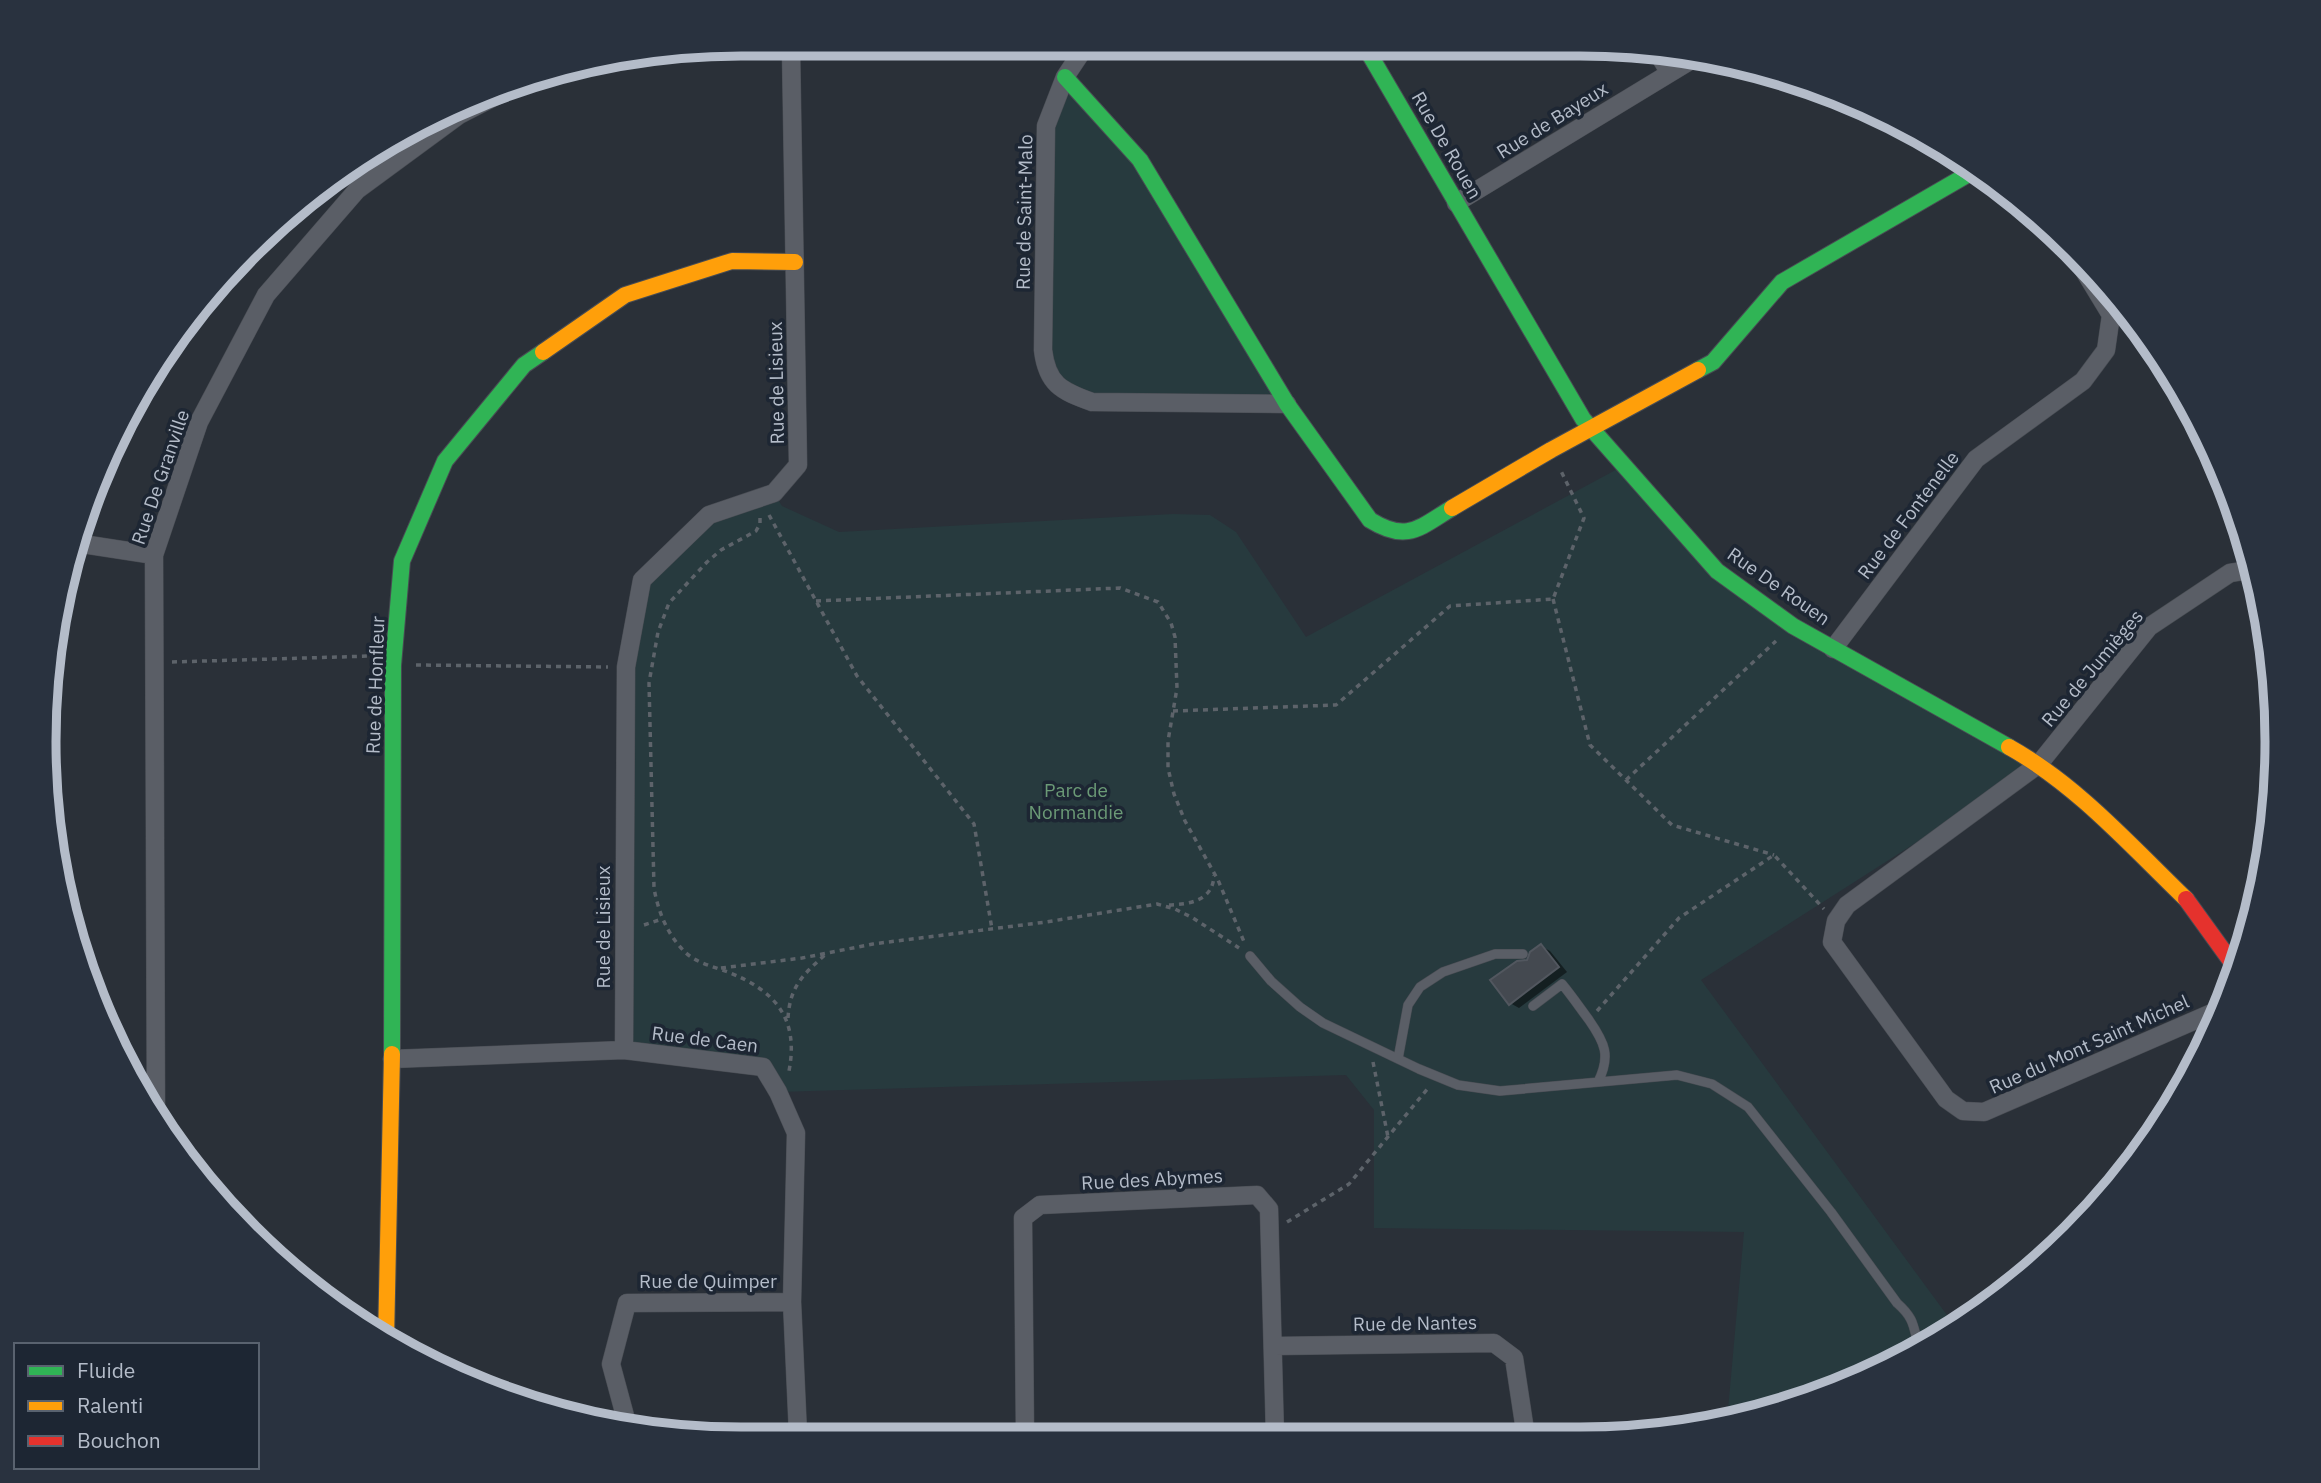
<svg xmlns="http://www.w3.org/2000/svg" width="2321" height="1483" font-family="'IBM Plex Sans',sans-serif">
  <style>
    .green { fill: #273a3e }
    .shadow { fill: #0007 }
    .building { fill: #444950; stroke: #52575f; stroke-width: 2 }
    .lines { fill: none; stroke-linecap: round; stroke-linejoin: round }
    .lane-casing { stroke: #484c53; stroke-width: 10 }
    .street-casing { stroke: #484c53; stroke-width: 19 }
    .fast-casing { stroke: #484c53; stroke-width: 18 }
    .slow-casing { stroke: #484c53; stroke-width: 18 }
    .jam-casing { stroke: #484c53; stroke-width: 18 }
    .path { stroke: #5d636a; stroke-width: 3.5; stroke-dasharray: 5 5; stroke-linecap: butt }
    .lane { stroke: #5a5e66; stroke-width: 9 }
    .street { stroke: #5a5e66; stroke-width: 18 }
    .fast { stroke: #30b455; stroke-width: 16 }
    .slow { stroke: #ff9f0a; stroke-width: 16 }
    .jam { stroke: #e5322d; stroke-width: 16 }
    .labels { text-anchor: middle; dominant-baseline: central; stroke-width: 7; stroke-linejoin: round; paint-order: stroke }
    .street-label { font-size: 19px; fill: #b4bcc9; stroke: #1d2633 }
    .park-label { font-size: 19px; fill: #6b9a76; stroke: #1d2633 }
    .rim { fill: none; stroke: #b4bcc9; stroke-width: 9 }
  </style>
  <rect width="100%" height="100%" fill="#2a3038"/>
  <!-- green -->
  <path class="green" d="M 1065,77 L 1140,160 L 1287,404 L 1065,393 L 1043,350 L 1046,126 Z
    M 1623,466 L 1717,571 L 2039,764 L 1701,980 L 1955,1326 L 1888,1367 L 1760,1416 L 1727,1421 L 1744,1232 L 1374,1228 L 1374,1110 L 1346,1075 L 778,1092 L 763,1067 L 624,1050 L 626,667 L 642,580 L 709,515 L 774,493 L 782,506 L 839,532 L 1173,514 L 1210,515 L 1236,532 L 1306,637 Z"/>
  <!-- shadow -->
  <path class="shadow" d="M 1541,946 L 1550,951 L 1567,972 L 1519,1008 L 1510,1003 L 1528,961 Z"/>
  <!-- building -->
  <path class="building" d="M 1541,944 L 1559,967 L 1509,1005 L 1490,980 L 1517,961 L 1527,960 L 1530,952 Z"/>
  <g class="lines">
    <!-- lane casing -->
    <g class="lane-casing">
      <path id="lane" d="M 1250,956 L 1271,981 L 1300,1007 L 1323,1023 L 1419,1069 L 1458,1085 L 1500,1091 L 1677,1075 L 1712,1084 L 1748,1107 L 1831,1212 L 1897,1303 C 1915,1319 1913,1326 1919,1348
        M 1533,1006 L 1562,984 C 1572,996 1580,1008 1589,1020 C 1605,1043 1611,1056 1598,1082
        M 1398,1059 L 1408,1005 L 1420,987 L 1443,972 L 1495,954 L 1523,954"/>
    </g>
    <!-- street casing -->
    <g class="street-casing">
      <path id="street" d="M 1083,50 L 1065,77 L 1046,126 L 1043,350 C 1047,384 1061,391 1092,402 L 1287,404
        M 1656,50 L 1669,72
        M 1456,203 L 1698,56
        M 76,543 L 154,555
        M 1833,649 L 1976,459 L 2083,381 L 2106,350 L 2111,315 L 2074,254
        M 2221,1009 L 1984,1112 L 1963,1111 L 1946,1099 L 1832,942 L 1836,921 L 1847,905 L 2039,764 L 2149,627 L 2230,573 L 2255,569
        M 624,1050 L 626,667 L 642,580 L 709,515 L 774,493 L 798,465 L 791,50
        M 392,1059 L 624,1050 L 763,1067 L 778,1092 L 796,1133 L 792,1302 L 798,1434
        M 156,1119 L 154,555 L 199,422 L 266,295 L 357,190 L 459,115 L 531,78
        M 1274,1346 L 1494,1343 L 1514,1358 L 1526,1437
        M 628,1427 L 611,1364 L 627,1303 L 792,1302
        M 1025,1435 L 1023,1218 L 1040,1205 L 1257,1195 L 1269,1209 L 1275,1436"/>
    </g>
    <!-- fast casing -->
    <g class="fast-casing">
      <path id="fast" d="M 1367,50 L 1583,419 L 1717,571 L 1793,626 L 2009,747
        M 1065,77 L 1140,160 L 1287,404 L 1370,520 C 1407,543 1419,528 1452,508
        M 1698,370 L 1713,362 L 1782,282 L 1972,172
        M 392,1054 L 393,665 L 402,561 L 445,461 L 524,365 L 543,352"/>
    </g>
    <!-- slow casing -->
    <g class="slow-casing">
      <path id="slow" d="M 543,352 L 625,295 L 732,261 L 795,262
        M 1452,508 L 1551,450 L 1698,370
        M 2009,747 C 2077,785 2130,845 2186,899
        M 386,1341 L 392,1054"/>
    </g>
    <!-- jam casing -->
    <g class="jam-casing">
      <path id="jam" d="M 2186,899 L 2238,971"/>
    </g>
    <!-- path -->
    <path class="path" d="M 769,515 L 857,676 L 974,824 L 992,929
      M 760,518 L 760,524 L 756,531 L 721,550 L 707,562 L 669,603 L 658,632 L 649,683 L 654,888 C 658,911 667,934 684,951 C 694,962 714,967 728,972 C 776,991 799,1019 789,1071
      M 1553,599 L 1590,745 L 1672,825 L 1774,855
      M 816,601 L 1120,588 L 1158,602 L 1171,623 L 1175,637 L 1177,688 L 1168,741 L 1168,768 L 1174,794 L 1185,821 L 1218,880 L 1245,944
      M 172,662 L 371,656
      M 416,665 L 608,667
      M 1173,711 L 1336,705 L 1450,606 L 1553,599 L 1584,518 L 1561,471
      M 1626,780 L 1776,641
      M 1169,905 C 1190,904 1213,901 1214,875
      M 644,925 L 662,919
      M 721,968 L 802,958 L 873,944 L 1046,922 L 1157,904 L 1175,909 L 1193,918 L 1239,948
      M 1597,1011 L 1679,918 L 1774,855 L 1824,909
      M 788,1018 C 790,985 804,974 827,953
      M 1373,1062 L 1388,1137
      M 1287,1222 L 1349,1184 L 1429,1087"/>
    <!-- lane -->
    <use href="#lane" class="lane"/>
    <!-- street -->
    <use href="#street" class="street"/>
    <!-- fast -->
    <use href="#fast" class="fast"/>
    <!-- slow -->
    <use href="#slow" class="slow"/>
    <!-- jam -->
    <use href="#jam" class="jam"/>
  </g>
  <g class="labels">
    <!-- street labels -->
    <g class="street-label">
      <text transform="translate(1552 120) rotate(-32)">Rue de Bayeux</text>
      <text transform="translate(1447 145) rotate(60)">Rue De Rouen</text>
      <text transform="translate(1024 212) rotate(-89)">Rue de Saint-Malo</text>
      <text transform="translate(776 383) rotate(-91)">Rue de Lisieux</text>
      <text transform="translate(160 477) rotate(-71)">Rue De Granville</text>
      <text transform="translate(1908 515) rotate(-53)">Rue de Fontenelle</text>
      <text transform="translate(1779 586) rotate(35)">Rue De Rouen</text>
      <text transform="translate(2092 668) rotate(-50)">Rue de Jumièges</text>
      <text transform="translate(375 685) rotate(-88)">Rue de Honfleur</text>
      <text transform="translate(603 927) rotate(-90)">Rue de Lisieux</text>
      <text transform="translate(705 1039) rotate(7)">Rue de Caen</text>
      <text transform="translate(2089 1044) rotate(-24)">Rue du Mont Saint Michel</text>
      <text transform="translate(1152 1179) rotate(-3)">Rue des Abymes</text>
      <text x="708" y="1281">Rue de Quimper</text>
      <text transform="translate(1415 1323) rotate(-1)">Rue de Nantes</text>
    </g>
    <!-- park labels -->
    <g class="park-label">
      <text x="1076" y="790">Parc de<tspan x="1076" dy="22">Normandie</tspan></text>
    </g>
  </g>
  <!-- crop -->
  <path d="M0 0H2321V1483H0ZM741 56H1580A685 685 0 0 1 2265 741V742A685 685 0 0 1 1580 1427H741A685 685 0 0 1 56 742V741A685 685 0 0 1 741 56Z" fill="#29323f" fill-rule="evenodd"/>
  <path class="rim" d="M741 56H1580A685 685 0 0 1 2265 741V742A685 685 0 0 1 1580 1427H741A685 685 0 0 1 56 742V741A685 685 0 0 1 741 56Z"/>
  <!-- legend -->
  <rect x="14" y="1343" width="245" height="126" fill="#1d2633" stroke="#59626f" stroke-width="2"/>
  <rect x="28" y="1366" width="35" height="10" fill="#30b455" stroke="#59626f" stroke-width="2"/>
  <text x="77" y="1378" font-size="21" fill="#b4bcc9">Fluide</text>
  <rect x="28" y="1401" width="35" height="10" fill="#ff9f0a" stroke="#59626f" stroke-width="2"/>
  <text x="77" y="1413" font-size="21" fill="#b4bcc9">Ralenti</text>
  <rect x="28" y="1436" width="35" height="10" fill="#e5322d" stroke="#59626f" stroke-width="2"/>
  <text x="77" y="1448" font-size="21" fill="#b4bcc9">Bouchon</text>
</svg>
